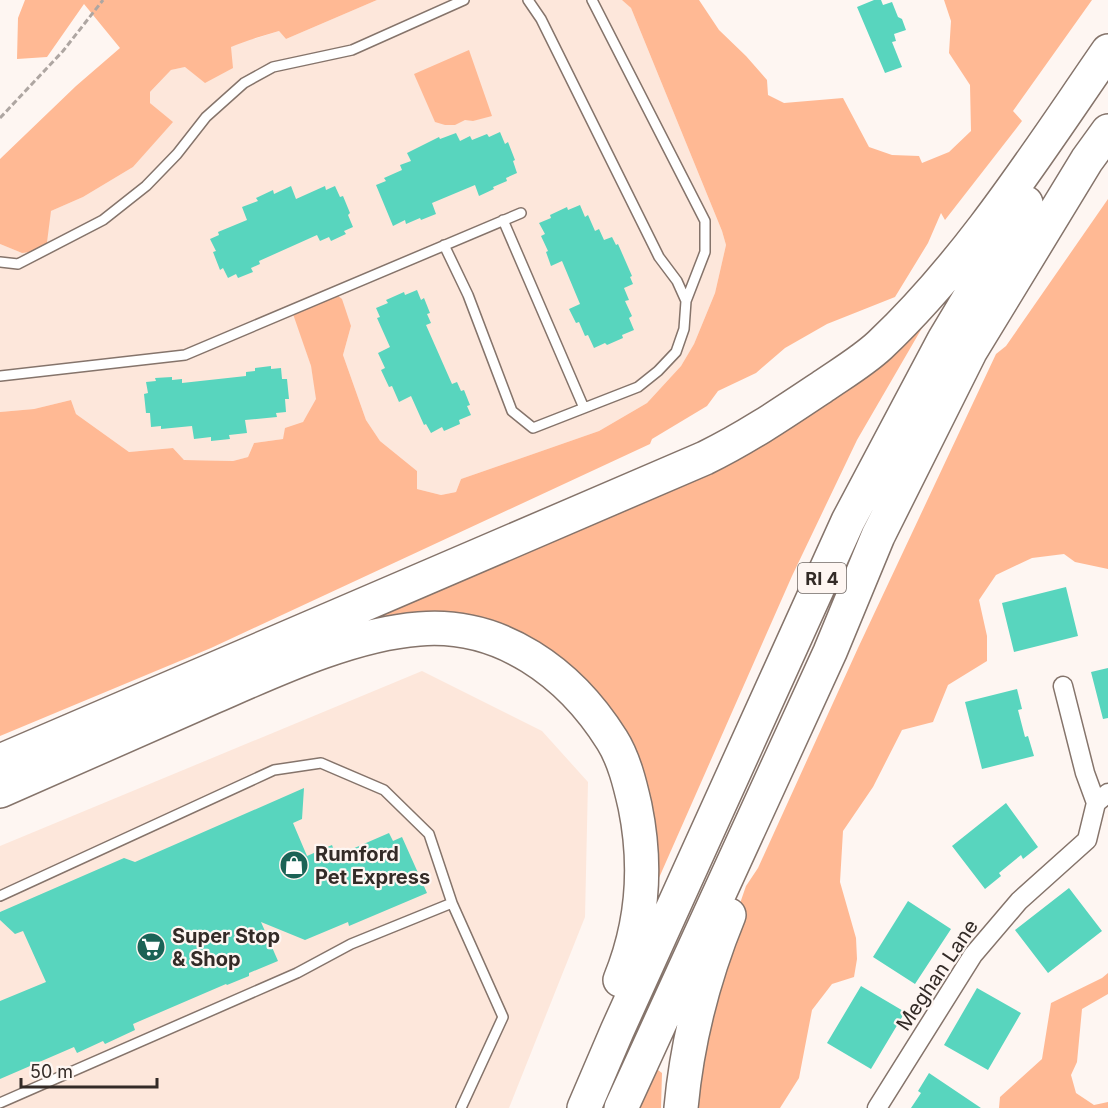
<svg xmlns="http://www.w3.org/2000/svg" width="1108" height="1108" font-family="Inter,sans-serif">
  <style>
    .built { fill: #fde7db }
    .green { fill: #ffb994 }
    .building { fill: #58d5be }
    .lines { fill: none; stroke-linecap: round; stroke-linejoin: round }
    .service-casing { stroke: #85746b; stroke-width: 12 }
    .minor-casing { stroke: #85746b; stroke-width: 21 }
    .motorway-casing { stroke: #85746b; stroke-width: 36 }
    .path { stroke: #aea6a2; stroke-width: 3; stroke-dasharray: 6 3; stroke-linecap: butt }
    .service { stroke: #fff; stroke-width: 9 }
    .minor { stroke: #fff; stroke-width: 18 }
    .motorway { stroke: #fff; stroke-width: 33 }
    .labels { text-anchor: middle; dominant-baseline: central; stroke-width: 4.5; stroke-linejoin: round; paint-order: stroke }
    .shield { fill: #fef6f2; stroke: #706864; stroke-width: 1.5 }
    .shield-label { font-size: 18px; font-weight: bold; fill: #332b27 }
    .poi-label { font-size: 20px; font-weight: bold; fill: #332b27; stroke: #fef6f2; text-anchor: start }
    .street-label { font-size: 20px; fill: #332b27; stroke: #fef6f2 }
  </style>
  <rect width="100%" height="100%" fill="#fef6f2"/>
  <!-- built -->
  <path class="built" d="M 377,0 L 623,0 L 631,8 L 722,231 L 726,245 L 715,293 L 694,344 L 681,366 L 647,403 L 599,431 L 461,479 L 456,492 L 441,495 L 417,489 L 417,471 L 380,441 L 366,420 L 343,355 L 351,326 L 294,314 L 311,366 L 317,399 L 303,422 L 283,439 L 254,443 L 248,457 L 233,461 L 184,460 L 173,448 L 129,452 L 76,414 L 71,400 L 34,409 L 0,412 L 0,244 L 22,253 L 51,211 L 83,197 L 133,167 L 172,122 L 150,103 L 150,92 L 171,70 L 185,67 L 248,39 L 254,39 L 279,31 L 286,39 Z
    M 422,671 L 542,731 L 588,782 L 585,917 L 509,1108 L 0,1108 L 0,846 Z"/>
  <!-- green -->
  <path class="green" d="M 25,0 L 377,0 L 286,39 L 279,31 C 263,36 247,40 231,47 L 233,68 L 205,83 L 185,67 L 171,70 L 150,92 L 150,103 L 173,122 L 133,167 L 83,197 L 51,211 L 46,250 L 22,253 L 0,244 L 0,159 L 76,86 L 120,48 L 84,4 L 47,57 L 17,59 L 18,18 Z
    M 622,0 L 699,0 L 719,30 L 746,56 L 767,80 L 768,95 L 784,103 L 843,98 L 869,147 L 892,155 L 919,156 L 922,163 L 949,152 L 971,131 L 970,85 L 949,53 L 951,21 L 944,0 L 1092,0 L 1013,111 L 1022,121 L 945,220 L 941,213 L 928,243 L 895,297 L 827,324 L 785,348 L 756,373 L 718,391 L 707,406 L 652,439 L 650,444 L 211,648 L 0,736 L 0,412 L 34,409 L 71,400 L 76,414 L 129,452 L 173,448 L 184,460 L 233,461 L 248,457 L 254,443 L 283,439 L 285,428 L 303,422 L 316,399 L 311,366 L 293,314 L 296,309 L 337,295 L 342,299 L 351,326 L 343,355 L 366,420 L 380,441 L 417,471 L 417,489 L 441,495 L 456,492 L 461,479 L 599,431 L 647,403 L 681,366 L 694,344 L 715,293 L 726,245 L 722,231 L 631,8 Z
    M 469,50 L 492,116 L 473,121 L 465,120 L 455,125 L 445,125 L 435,122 L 414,74 Z
    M 1108,199 L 1108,569 L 1075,562 L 1064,554 L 1032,558 L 996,575 L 979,600 L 987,636 L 987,661 L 948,685 L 933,722 L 902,730 L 873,787 L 843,831 L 840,882 L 856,938 L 857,959 L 854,977 L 832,984 L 812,1010 L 799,1078 L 780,1108 L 691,1108 L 694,1036 L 746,886 L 758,868 L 858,648 L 996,354 L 1006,346 Z
    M 933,309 L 857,440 L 792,576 L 651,896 L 643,806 L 530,649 L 338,631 L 711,465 Z
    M 1108,973 L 1108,994 L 1082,1009 L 1077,1062 L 1071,1075 L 1076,1093 L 1094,1105 L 1108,1102 L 1108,1108 L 999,1108 L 1000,1097 L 1042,1059 L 1051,1003 L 1102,978 Z
    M 654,1067 L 662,1073 L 661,1108 L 635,1108 Z"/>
  <!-- building -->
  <path class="building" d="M 874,0 L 881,0 L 883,5 L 892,2 L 898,17 L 902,19 L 906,30 L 894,34 L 896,41 L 892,42 L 902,67 L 885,73 L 857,7 Z
    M 500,132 L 505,144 L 508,142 L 515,160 L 513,161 L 517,173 L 506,178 L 507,181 L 493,187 L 494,189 L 479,196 L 475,185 L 432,203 L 436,214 L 421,220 L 420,218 L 406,224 L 405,220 L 393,226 L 376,185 L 386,181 L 384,178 L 402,170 L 400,165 L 411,161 L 407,153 L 439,137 L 440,139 L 456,133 L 460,141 L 470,136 L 472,140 L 487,134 L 489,137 Z
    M 291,186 L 296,199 L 325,186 L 326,190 L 335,186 L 340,197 L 343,196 L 350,213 L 348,215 L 353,227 L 344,231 L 346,234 L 331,241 L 329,237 L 320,241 L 317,235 L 259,261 L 260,264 L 251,268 L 253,272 L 238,278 L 236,274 L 228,278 L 223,268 L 220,270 L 213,252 L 216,251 L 210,239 L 219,235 L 218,232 L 247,220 L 242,207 L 258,201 L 256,198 L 273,190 L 274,194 Z
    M 580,205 L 585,217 L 588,215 L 595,231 L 599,229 L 604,240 L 612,237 L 616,245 L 618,244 L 632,276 L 630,277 L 633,284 L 624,288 L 629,300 L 625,301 L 632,316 L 629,318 L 634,330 L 622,335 L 623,338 L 607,345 L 605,343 L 594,348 L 588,335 L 585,336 L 579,322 L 576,323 L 569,309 L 580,304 L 562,261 L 551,266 L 546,252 L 548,251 L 541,236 L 545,234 L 539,223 L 551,218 L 550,215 L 567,207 L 568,210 Z
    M 417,290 L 421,300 L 424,298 L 430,313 L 427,314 L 431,323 L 426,325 L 452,384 L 457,382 L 461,391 L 464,390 L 470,405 L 467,406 L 471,415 L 459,420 L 460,424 L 444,431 L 442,427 L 431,433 L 426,424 L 424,425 L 411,396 L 399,402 L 392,386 L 389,387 L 381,370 L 385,368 L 378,353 L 390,347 L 377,318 L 380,317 L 376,308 L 388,303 L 386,300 L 404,292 L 405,295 Z
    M 271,366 L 271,369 L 281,368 L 282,379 L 287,379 L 289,399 L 285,399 L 286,412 L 276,413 L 277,417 L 245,420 L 247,433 L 229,435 L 230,439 L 211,441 L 211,437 L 194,439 L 192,426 L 161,429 L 161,426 L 151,427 L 150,413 L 146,413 L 144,394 L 148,393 L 146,382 L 156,381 L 155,378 L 172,377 L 172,380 L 182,379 L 182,383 L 246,376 L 246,372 L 255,371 L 255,368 Z
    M 1066,587 L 1078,636 L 1014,652 L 1002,603 Z
    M 1108,668 L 1108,718 L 1103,719 L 1091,672 Z
    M 1017,689 L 1022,709 L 1018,710 L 1025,737 L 1028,736 L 1034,756 L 982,769 L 965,702 Z
    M 304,788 L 302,819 L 293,823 L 307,856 L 332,845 L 336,856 L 389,833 L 393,841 L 402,837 L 427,893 L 349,926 L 348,922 L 305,940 L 261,922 L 278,961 L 249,973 L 249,976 L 227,985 L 226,984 L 133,1024 L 135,1030 L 105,1044 L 103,1041 L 77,1053 L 74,1047 L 0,1079 L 0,1001 L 46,982 L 23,931 L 15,934 L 0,920 L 0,912 L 124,858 L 135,862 Z
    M 1006,803 L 1038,847 L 1023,859 L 1021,855 L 999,873 L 1001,876 L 985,889 L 952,846 Z
    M 1069,888 L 1102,931 L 1048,973 L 1015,930 Z
    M 908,901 L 951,929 L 915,984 L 873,957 Z
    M 861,986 L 905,1012 L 871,1069 L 827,1043 Z
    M 977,988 L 1021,1013 L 988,1070 L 944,1045 Z
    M 929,1073 L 981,1108 L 911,1108 L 921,1093 L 918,1091 Z"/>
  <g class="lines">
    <!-- service casing -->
    <g class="service-casing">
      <path id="service" d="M 592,0 L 705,221 L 705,252 L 686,301
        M 503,220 L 584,408
        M 444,245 L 468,295 L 512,411 L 533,428 L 638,387 L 658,371 L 676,352 L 684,329 L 686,301 L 677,281 L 659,257 L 541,19 L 528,0
        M 0,262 L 18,264 L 103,220 L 146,186 L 177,154 L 206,117 L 244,83 L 273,67 L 352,50 L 464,0
        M 0,376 L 185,355 L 521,213
        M 0,896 L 274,770 L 321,763 L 384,790 L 429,834 L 452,903
        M 0,1103 L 297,973 L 351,944 L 452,903 L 503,1017 L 461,1108"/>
    </g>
    <!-- minor casing -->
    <g class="minor-casing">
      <path id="minor" d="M 1063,686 L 1085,773 L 1096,803
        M 877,1108 L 973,955 L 1019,901 L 1087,840 L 1096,803 L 1108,793"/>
    </g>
    <!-- motorway casing -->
    <g class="motorway-casing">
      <path id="motorway" d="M 0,761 L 705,458 C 748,437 786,411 825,385 C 844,372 864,360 880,345 C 970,260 1038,152 1108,51
        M 0,791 C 70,760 140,729 211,698 C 273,671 351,634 419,629 C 501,622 570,673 612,740 C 624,759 630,784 635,806 C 647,865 643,924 620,980
        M 584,1108 L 617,1031 L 848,521 L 944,340 L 1026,203
        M 621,1108 L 830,652 L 878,536 L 970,352 L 1087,160 L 1108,131
        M 681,1108 C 687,1042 704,976 729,915"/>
    </g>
    <!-- path -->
    <path class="path" d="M 0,118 L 63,51 L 103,0"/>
    <!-- service -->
    <use href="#service" class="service"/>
    <!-- minor -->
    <use href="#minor" class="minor"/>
    <!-- motorway -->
    <use href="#motorway" class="motorway"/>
  </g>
  <!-- icons -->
  <defs>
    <g id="shop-disc" transform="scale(1.5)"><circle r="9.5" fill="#1b6356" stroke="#fef6f2"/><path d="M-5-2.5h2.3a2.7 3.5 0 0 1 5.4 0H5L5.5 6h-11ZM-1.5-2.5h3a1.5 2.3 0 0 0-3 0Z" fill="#fff"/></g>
    <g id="supermarket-disc" transform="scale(1.5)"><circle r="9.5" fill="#1b6356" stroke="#fef6f2"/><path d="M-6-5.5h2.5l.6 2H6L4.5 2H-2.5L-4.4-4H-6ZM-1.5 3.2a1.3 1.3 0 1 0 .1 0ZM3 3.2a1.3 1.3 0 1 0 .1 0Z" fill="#fff"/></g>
  </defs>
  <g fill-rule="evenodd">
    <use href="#shop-disc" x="294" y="865"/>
    <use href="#supermarket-disc" x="151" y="947"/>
  </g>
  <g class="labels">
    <!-- shield labels -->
    <rect class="shield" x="798" y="563" width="48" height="30" rx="4.5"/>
    <g class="shield-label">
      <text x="822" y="578">RI 4</text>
    </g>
    <!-- poi labels -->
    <g class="poi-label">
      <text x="315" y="854">Rumford<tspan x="315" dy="23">Pet Express</tspan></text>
      <text x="172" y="936">Super Stop<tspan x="172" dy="23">&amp; Shop</tspan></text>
    </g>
    <!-- street labels -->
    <g class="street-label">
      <text transform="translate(937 975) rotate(-56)">Meghan Lane</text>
    </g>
  </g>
  <!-- scale -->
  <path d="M21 1078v9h136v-9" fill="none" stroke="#332b27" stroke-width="3"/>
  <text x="30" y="1078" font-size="18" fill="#332b27" stroke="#fef6f2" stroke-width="4.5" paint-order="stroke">50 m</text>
</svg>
